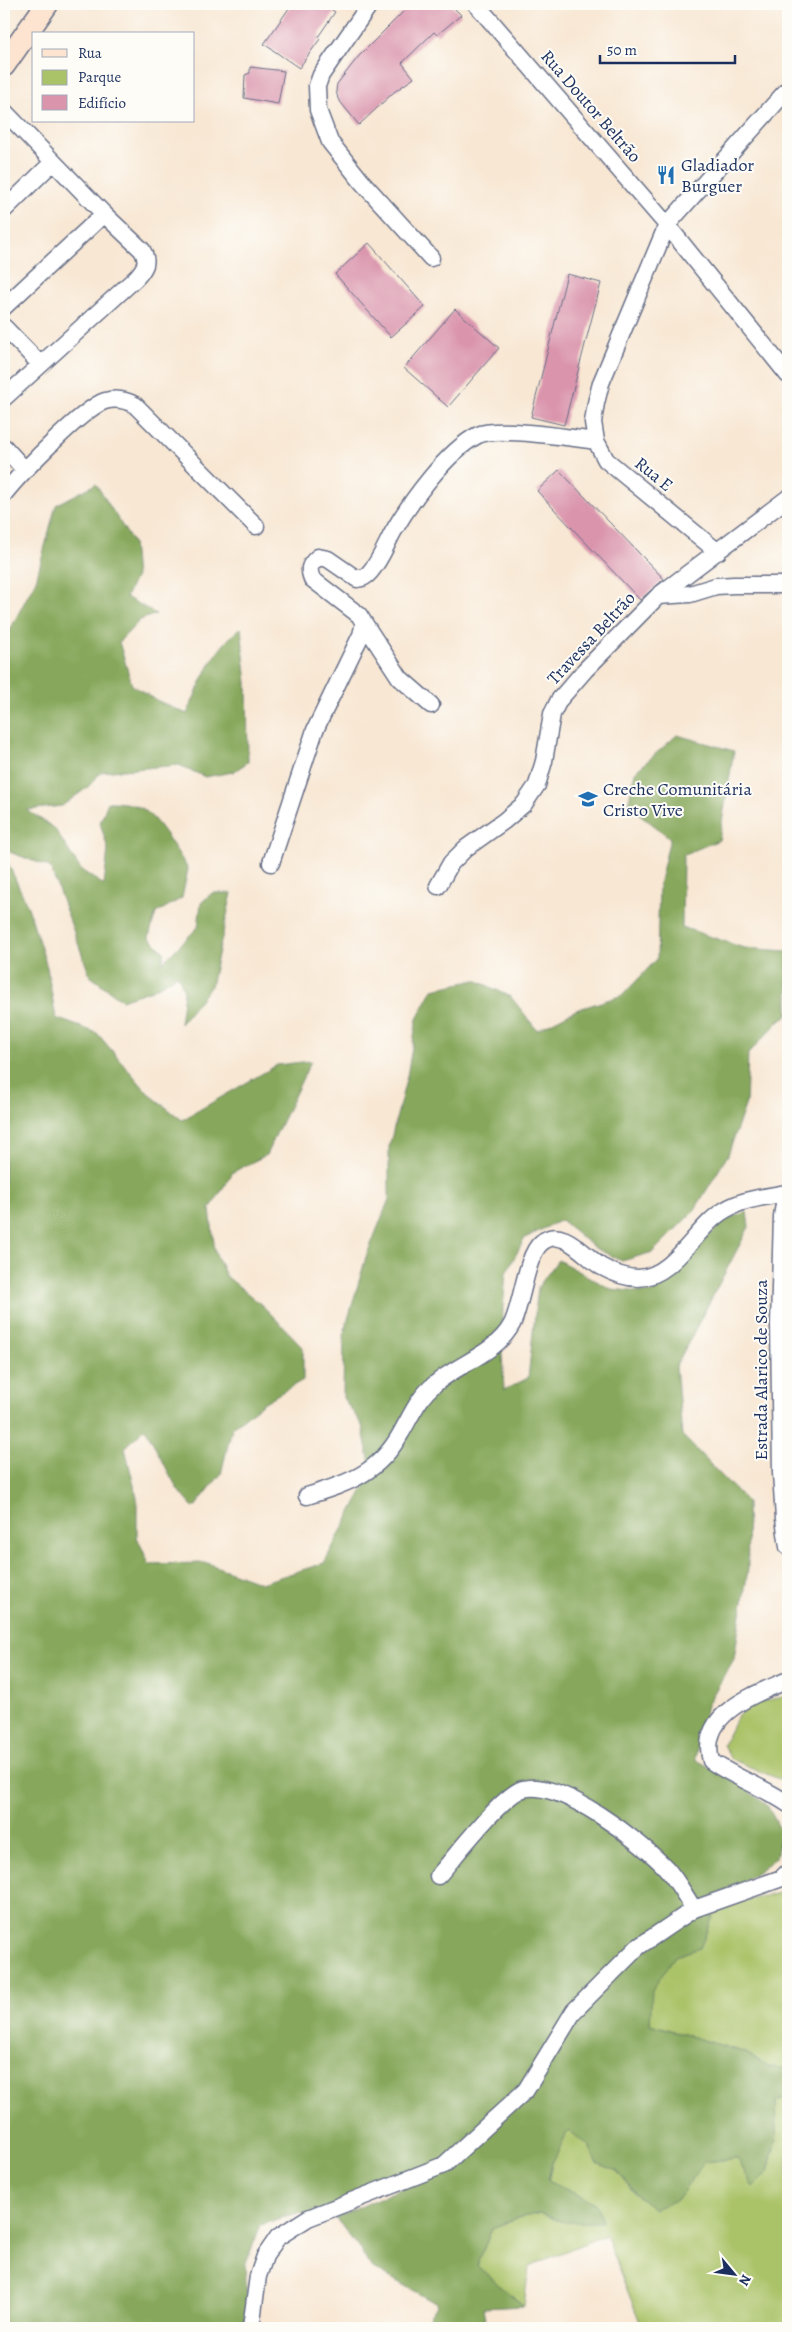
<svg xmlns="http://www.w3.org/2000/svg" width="792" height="2332" font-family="Alegreya,serif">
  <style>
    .green { fill: #aac268; stroke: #627863 }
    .forest { fill: #87a85c; stroke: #516c5d }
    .building { fill: #da95ad }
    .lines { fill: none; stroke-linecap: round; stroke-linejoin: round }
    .street-casing { stroke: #686f87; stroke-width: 19 }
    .secondary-casing { stroke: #686f87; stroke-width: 25 }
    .street { stroke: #fff; stroke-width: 16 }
    .secondary { stroke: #fde4d0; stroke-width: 22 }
    .labels { text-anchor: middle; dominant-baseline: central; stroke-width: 4; stroke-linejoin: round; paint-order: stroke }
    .street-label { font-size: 18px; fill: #1b2f5e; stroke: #fdfcf7 }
    .poi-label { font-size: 18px; fill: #1b2f5e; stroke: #fdfcf7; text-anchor: start }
  </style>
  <rect width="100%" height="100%" fill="#fdfcf7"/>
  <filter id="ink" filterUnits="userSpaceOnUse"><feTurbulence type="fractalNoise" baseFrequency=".02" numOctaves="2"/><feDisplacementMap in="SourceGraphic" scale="10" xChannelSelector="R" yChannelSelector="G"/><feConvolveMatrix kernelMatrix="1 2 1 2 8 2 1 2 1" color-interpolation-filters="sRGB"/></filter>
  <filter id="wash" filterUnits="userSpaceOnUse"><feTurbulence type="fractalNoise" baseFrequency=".0096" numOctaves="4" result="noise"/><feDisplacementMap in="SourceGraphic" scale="20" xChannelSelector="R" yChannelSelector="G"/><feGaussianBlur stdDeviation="1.12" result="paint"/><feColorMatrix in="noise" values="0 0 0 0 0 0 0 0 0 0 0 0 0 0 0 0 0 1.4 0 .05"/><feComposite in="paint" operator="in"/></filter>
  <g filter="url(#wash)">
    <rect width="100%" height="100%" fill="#f8e7d3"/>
    <!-- green -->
    <path class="green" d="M 788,1696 L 788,1783 L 731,1759 L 723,1745 L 738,1715 L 758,1702 Z
      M 788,1888 L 788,2069 L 768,2066 L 746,2053 L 650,2024 L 651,1990 L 675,1956 L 700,1948 L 713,1916 L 694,1912 L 784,1892 Z
      M 788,2097 L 788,2328 L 626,2328 L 640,2322 L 605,2235 L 529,2266 L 524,2306 L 477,2266 L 492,2228 L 517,2218 L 541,2213 L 566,2222 L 597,2204 L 548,2181 L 552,2163 L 568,2130 L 589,2145 L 596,2163 L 617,2171 L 636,2195 L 677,2200 L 704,2162 L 737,2158 L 753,2187 L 768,2172 L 777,2134 L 776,2100 Z"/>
    <!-- forest -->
    <path class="forest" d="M 96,484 L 133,543 L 136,576 L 126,597 L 156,614 L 140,620 L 119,642 L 132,685 L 156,700 L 187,714 C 201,682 213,649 241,628 L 247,683 L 248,762 L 233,772 L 205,777 L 179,765 L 101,772 L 88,787 L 62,806 L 27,810 L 54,828 L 81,870 L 104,885 L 108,849 L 100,823 L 108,802 C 120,802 132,803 143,809 C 158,819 178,853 188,869 L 182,898 L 156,913 L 149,937 L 165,953 L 162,963 L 198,927 L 201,903 L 212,893 L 232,893 L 211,986 L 180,1024 L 184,991 L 178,975 L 152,990 L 122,1000 L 90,976 L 50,867 L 4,850 L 4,641 L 36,580 L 56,505 Z
      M 677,735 L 734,751 L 719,840 L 683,855 L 682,927 L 744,948 L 787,951 L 788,948 L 788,1015 L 780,1020 L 748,1054 L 746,1103 L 728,1155 L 694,1211 L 653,1252 L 622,1261 L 595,1248 L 561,1220 L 525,1238 L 506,1273 L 501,1335 L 504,1390 L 528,1378 L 538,1287 L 558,1260 L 611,1289 L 652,1293 L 726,1219 L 747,1212 L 749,1227 L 676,1366 L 682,1435 L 747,1502 L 748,1569 L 734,1659 L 707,1705 L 695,1759 L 739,1784 L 767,1805 L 781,1831 L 776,1858 L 746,1880 L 692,1907 L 572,2007 L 524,2088 L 442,2163 L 311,2213 L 294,2214 L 261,2225 L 245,2265 L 247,2304 L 244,2328 L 4,2328 L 4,854 L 28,907 L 47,967 L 56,1018 L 97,1033 L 148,1093 L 182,1120 L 277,1065 L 311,1061 L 266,1155 L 233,1172 L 210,1209 L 215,1252 L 226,1276 L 263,1306 L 303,1347 L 303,1380 L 263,1403 L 232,1428 L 221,1474 L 194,1508 L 178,1490 L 145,1428 L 125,1448 L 137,1498 L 137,1537 L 149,1564 L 207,1563 L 261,1583 L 324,1563 L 372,1473 L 362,1425 L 343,1398 L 344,1333 L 366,1257 L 389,1199 L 389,1147 L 407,1076 L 417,1019 L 433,989 L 476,980 L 511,997 L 537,1030 L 576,1010 L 623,995 L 657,959 L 659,885 L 670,838 L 628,805 L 635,772 Z
      M 694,1912 L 713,1916 L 700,1948 L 675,1956 L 652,1990 L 650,2024 L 746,2053 L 768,2066 L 788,2069 L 788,2097 L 776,2101 L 777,2134 L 768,2172 L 753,2187 L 737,2158 L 705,2162 L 677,2200 L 654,2209 L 637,2195 L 617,2171 L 596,2163 L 589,2145 L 568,2131 L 552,2163 L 548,2181 L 597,2204 L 602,2222 L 566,2222 L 541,2213 L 517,2218 L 492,2228 L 477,2266 L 524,2306 L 483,2308 L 487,2328 L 422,2328 L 437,2304 L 373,2268 L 336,2218 L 446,2168 L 529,2094 L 577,2012 L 640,1949 Z"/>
    <g id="blocks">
      <!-- building -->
      <path class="building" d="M 292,4 L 336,4 L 332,10 L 335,12 L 318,37 L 320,39 L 299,68 L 264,44 Z
        M 411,4 L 450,4 L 461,15 L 437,35 L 434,32 L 402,63 L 414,78 L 394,92 L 359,125 L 338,99 L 336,90 L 337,84 L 359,56 Z
        M 250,67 L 284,71 L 278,104 L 244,98 L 245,75 L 250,73 Z
        M 369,243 L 425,307 L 391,337 L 335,274 Z
        M 567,274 L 601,283 L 564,425 L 531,417 Z
        M 455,309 L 499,348 L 448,407 L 404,368 Z
        M 559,470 L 664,579 L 640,600 L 537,491 Z"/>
    </g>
  </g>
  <g filter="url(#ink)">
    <use href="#blocks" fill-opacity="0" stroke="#686f87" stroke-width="1"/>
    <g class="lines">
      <!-- street casing -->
      <g class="street-casing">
        <path id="street" d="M 370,4 L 321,75 L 317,86 L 318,110 L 330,142 L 362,182 L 431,258
          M 476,4 L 667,225 L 788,375
          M 4,111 L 104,214 L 142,250 C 149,262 145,268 136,278 L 4,398
          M 4,210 L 53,162
          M 4,307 L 104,214
          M 4,327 L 40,364
          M 4,447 L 24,469
          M 4,494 C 20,474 83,408 105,401 C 115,398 126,400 135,405 L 256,526
          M 718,552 L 606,460 L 596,441 L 593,422 L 596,403 L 601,383 L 667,225 L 788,89
          M 658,596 L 690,594 L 716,586 L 734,585 L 788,585
          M 364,623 L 400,678 L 431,705
          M 271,863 L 315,730 L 361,635 L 364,623 L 359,615 L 312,579 C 308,569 309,565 318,557 L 328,559 L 357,579 C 363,578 366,577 370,572 C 380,561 386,545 393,532 C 410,502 447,451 478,435 C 497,426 572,438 596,441
          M 438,886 L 451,863 L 466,848 L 504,821 L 524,804 L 537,785 L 544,761 L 552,714 L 559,700 L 585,670 L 658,596 L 788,498
          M 788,1193 L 786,1193 L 782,1216 L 779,1324 L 781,1473 L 784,1519 L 788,1547
          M 307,1496 C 349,1483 379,1473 401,1433 C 411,1416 419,1396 435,1384 C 459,1363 496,1354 512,1324 C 522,1304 526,1256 541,1243 C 562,1224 586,1258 602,1267 C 613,1273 625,1278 638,1278 C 675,1277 696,1226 725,1210 C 743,1199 765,1197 786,1193
          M 788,1680 C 754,1695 698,1713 711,1761 C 735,1778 764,1787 788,1804
          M 438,1876 C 455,1857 502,1795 523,1789 C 560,1778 641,1842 666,1868 C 677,1880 685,1896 694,1909
          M 251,2328 L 258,2276 L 265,2256 L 278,2237 L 308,2218 L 444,2165 L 526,2090 L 574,2011 L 638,1947 L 694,1909 L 782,1878 L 788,1872"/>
      </g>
      <!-- secondary casing -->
      <g class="secondary-casing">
        <path id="secondary" d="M 4,65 L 47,4"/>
      </g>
      <!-- street -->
      <use href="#street" class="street"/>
      <!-- secondary -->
      <use href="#secondary" class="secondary"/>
    </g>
  </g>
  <!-- icons -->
  <defs>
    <g id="restaurant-bare" transform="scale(1.5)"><path d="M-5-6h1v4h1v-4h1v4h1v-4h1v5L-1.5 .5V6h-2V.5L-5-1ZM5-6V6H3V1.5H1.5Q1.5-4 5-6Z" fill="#1f6fb2" stroke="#fdfcf7" stroke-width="2.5" paint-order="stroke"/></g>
    <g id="school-bare" transform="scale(1.5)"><path d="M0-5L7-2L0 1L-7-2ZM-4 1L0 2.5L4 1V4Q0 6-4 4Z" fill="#1f6fb2" stroke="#fdfcf7" stroke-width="2.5" paint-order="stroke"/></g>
  </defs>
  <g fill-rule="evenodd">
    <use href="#restaurant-bare" x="666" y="175"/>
    <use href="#school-bare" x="588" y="799"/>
  </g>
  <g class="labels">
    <!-- street labels -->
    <g class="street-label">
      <text transform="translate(591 106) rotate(49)">Rua Doutor Beltrão</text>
      <text transform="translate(654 474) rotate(39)">Rua E</text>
      <text transform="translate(591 638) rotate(-47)">Travessa Beltrão</text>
      <text transform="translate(761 1370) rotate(-90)">Estrada Alarico de Souza</text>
    </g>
    <!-- poi labels -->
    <g class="poi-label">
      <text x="681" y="165">Gladiador<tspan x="681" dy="21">Burguer</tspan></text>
      <text x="603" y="789">Creche Comunitária<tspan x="603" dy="21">Cristo Vive</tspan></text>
    </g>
  </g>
  <!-- margin -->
  <rect width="792" height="2332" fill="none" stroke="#fdfcf7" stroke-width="20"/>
  <!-- legend -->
  <rect x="32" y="32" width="162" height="90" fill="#fdfcf7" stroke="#a3aaba"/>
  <rect x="42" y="49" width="25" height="8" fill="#fde4d0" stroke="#a3aaba"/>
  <text x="78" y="58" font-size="15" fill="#1b2f5e">Rua</text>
  <rect x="42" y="70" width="25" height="15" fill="#aac268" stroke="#a3aaba"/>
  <text x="78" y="82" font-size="15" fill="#1b2f5e">Parque</text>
  <rect x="42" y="95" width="25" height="15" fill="#da95ad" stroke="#a3aaba"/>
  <text x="78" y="108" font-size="15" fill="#1b2f5e">Edifício</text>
  <!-- north arrow -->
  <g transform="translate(734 2274) rotate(119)" stroke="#fdfcf7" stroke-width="4" paint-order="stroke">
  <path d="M0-4L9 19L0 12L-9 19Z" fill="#1b2f5e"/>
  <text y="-8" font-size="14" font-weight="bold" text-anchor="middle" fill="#1b2f5e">N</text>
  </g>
  <!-- scale -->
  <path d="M600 55v8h135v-8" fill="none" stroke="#1b2f5e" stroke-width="2.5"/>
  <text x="607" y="55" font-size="15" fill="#1b2f5e" stroke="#fdfcf7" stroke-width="4" paint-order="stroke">50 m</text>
</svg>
